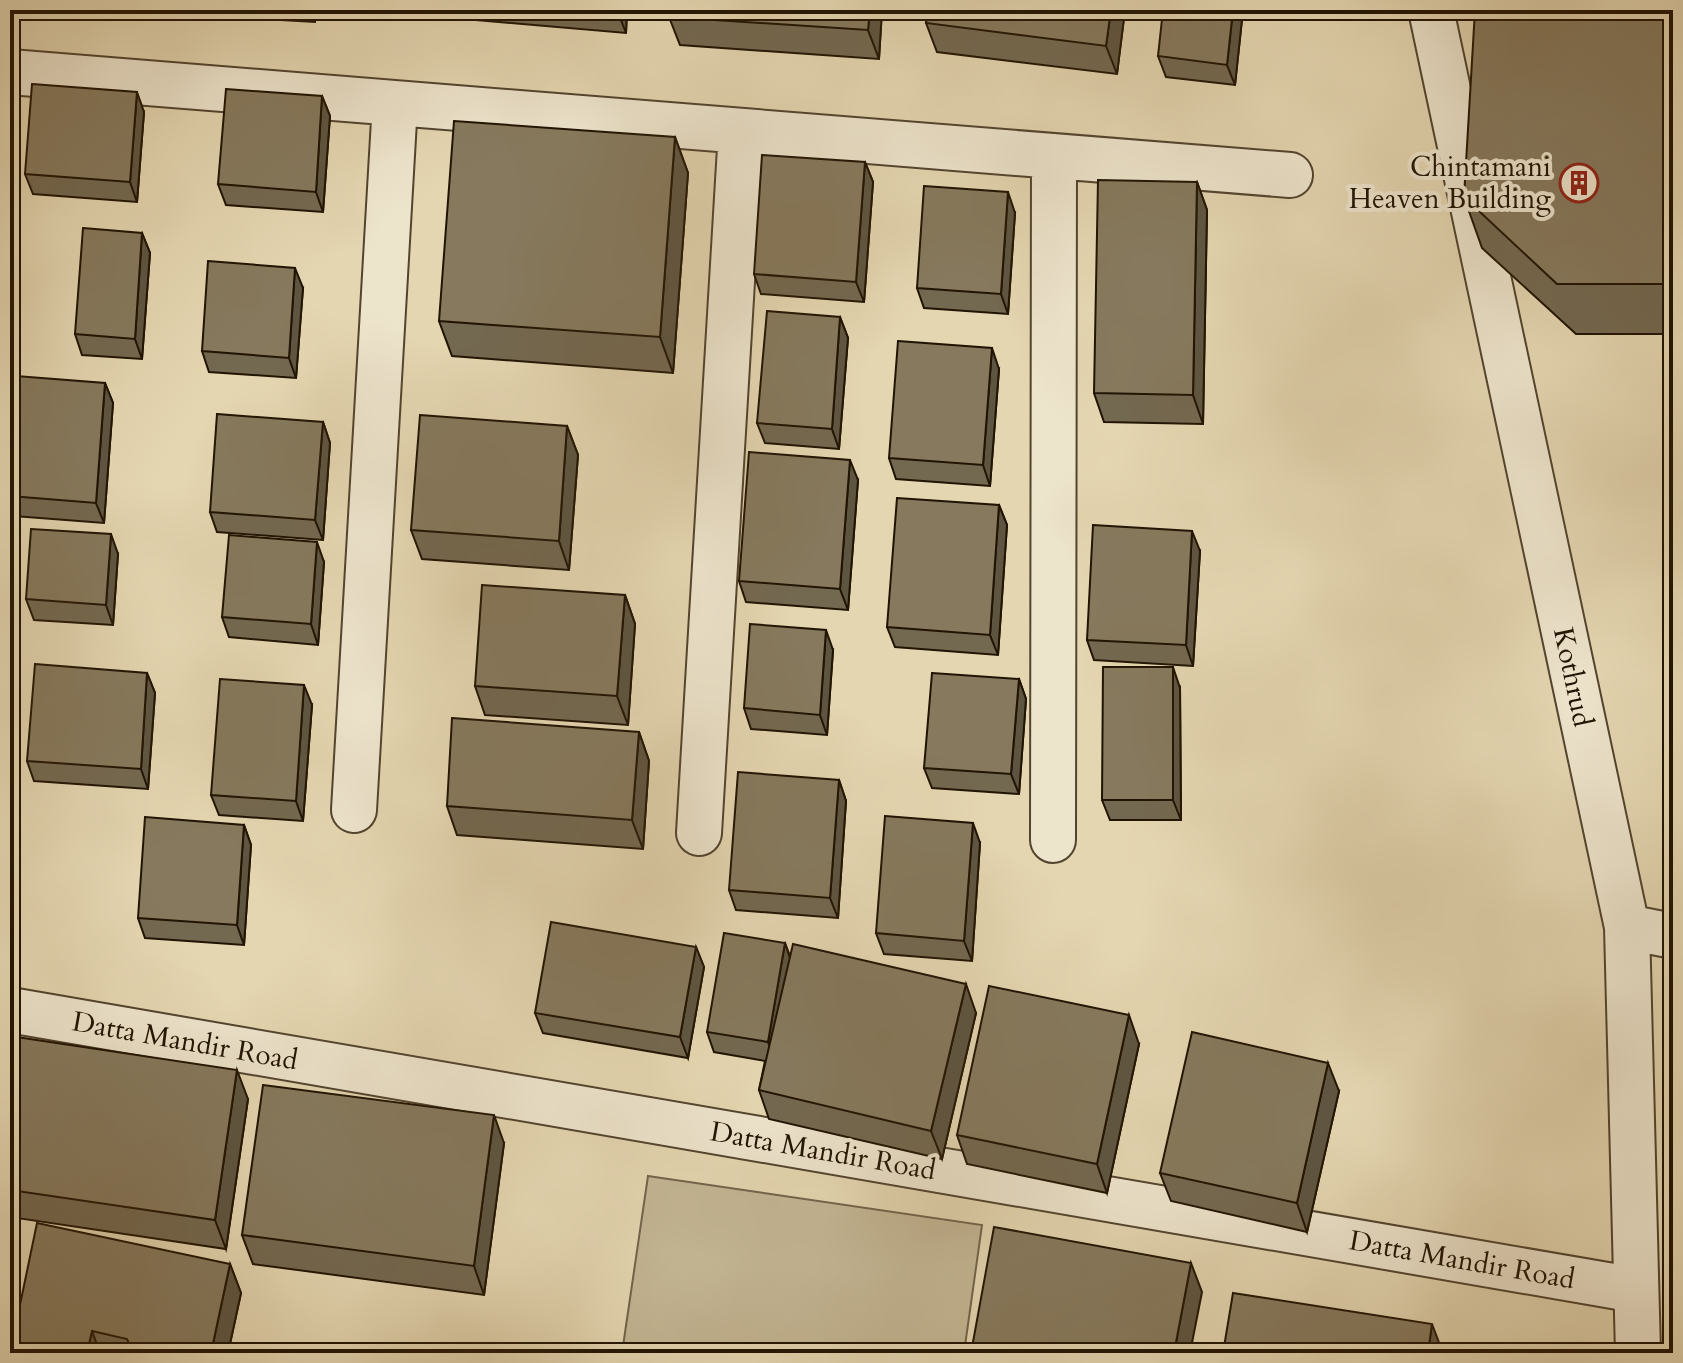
<svg xmlns="http://www.w3.org/2000/svg" width="1683" height="1363" font-family="Cardo,serif">
  <style>
    .green { fill: #c3b593; stroke: #72644b; stroke-width: 2 }
    .lines { fill: none; stroke-linecap: round; stroke-linejoin: round }
    .minor-casing { stroke: #52442e; stroke-width: 48 }
    .minor { stroke: #ede4cc; stroke-width: 44 }
    .wall { fill: #736850; stroke: #211403; stroke-width: 2 }
    .shaded-wall { fill: #5e5541; stroke: #211403; stroke-width: 2 }
    .building { fill: #86795d; stroke: #211403; stroke-width: 2 }
    .labels { text-anchor: middle; dominant-baseline: central; stroke-width: 8; stroke-linejoin: round; paint-order: stroke }
    .poi-label { font-size: 28px; fill: #211403; stroke: #ede4cc; text-anchor: end }
    .street-label { font-size: 28px; fill: #211403; stroke: #ede4cc }
  </style>
  <rect width="100%" height="100%" fill="#e4d6b1"/>
  <filter id="stains"><feTurbulence type="fractalNoise" baseFrequency=".0025" numOctaves="4"/><feColorMatrix values="0 0 0 0 .2 0 0 0 0 .09 0 0 0 0 .02 0 0 0 .5 -.17"/></filter>
  <radialGradient id="worn" r=".72"><stop offset=".6" stop-color="#630" stop-opacity="0"/><stop offset="1" stop-color="#630" stop-opacity=".3"/></radialGradient>
  <!-- green -->
  <path class="green" d="M 648,1176 L 982,1225 L 964,1353 L 622,1353 Z"/>
  <g class="lines">
    <!-- minor casing -->
    <g class="minor-casing">
      <path id="minor" d="M 1431,10 L 1627,927 L 1638,1353
        M 10,72 L 1290,175
        M 354,810 L 395,103
        M 699,833 L 741,131
        M 1053,840 L 1054,156
        M 1627,927 L 1673,936
        M 10,1010 L 1636,1290"/>
    </g>
    <!-- minor -->
    <use href="#minor" class="minor"/>
  </g>
  <!-- wall -->
  <path class="wall" d="M 228,10 L 316,10 L 315,22 L 230,17 Z
    M 384,10 L 627,10 L 626,33 L 384,12 Z
    M 670,10 L 882,10 L 879,59 L 680,45 L 669,17 Z
    M 1125,10 L 1117,74 L 937,52 L 926,23 Z
    M 1243,10 L 1235,85 L 1166,77 L 1158,56 Z
    M 1673,10 L 1673,334 L 1576,334 L 1482,248 L 1464,197 Z
    M 322,96 L 330,116 L 323,212 L 226,205 L 218,184 Z
    M 144,112 L 137,202 L 33,194 L 25,174 Z
    M 675,137 L 688,173 L 673,373 L 452,356 L 439,321 Z
    M 865,162 L 873,182 L 864,302 L 761,294 L 754,274 Z
    M 1197,182 L 1207,210 L 1203,424 L 1104,422 L 1094,393 Z
    M 1015,213 L 1008,314 L 924,308 L 917,288 Z
    M 142,233 L 150,253 L 142,359 L 82,355 L 75,334 Z
    M 303,288 L 296,378 L 209,372 L 202,351 Z
    M 840,317 L 848,338 L 839,449 L 765,443 L 757,423 Z
    M 999,369 L 990,486 L 896,479 L 889,458 Z
    M 105,383 L 113,403 L 104,523 L 14,516 L 10,505 L 10,451 Z
    M 323,422 L 330,443 L 323,540 L 217,532 L 210,512 Z
    M 567,426 L 578,455 L 569,570 L 422,559 L 411,530 Z
    M 858,480 L 848,610 L 746,602 L 739,581 Z
    M 999,505 L 1007,525 L 998,655 L 895,647 L 887,627 Z
    M 1200,551 L 1193,666 L 1094,660 L 1087,640 Z
    M 118,554 L 113,625 L 34,620 L 26,599 Z
    M 324,562 L 318,645 L 229,637 L 222,617 Z
    M 625,595 L 635,624 L 628,725 L 485,715 L 475,686 Z
    M 833,650 L 827,735 L 751,729 L 744,708 Z
    M 147,673 L 155,693 L 148,789 L 34,781 L 27,761 Z
    M 1019,679 L 1026,699 L 1019,794 L 932,788 L 924,768 Z
    M 1180,688 L 1181,820 L 1110,820 L 1102,800 Z
    M 312,705 L 303,821 L 219,815 L 211,795 Z
    M 639,732 L 649,761 L 643,849 L 457,835 L 447,806 Z
    M 839,780 L 846,801 L 838,918 L 736,910 L 729,890 Z
    M 244,825 L 251,845 L 244,945 L 145,938 L 138,918 Z
    M 980,843 L 972,961 L 884,954 L 876,933 Z
    M 785,943 L 790,956 L 976,1013 L 942,1159 L 769,1119 L 759,1090 L 765,1061 L 714,1052 L 707,1032 Z
    M 696,947 L 704,967 L 688,1058 L 543,1033 L 535,1013 Z
    M 10,1036 L 248,1099 L 226,1249 L 10,1217 Z
    M 1139,1044 L 1107,1193 L 967,1164 L 957,1135 Z
    M 1339,1091 L 1307,1232 L 1171,1201 L 1160,1173 Z
    M 504,1143 L 484,1295 L 253,1264 L 242,1235 Z
    M 230,1264 L 241,1293 L 228,1353 L 10,1353 Z"/>
  <!-- shaded-wall -->
  <path class="shaded-wall" d="M 311,10 L 316,10 L 315,22 Z
    M 617,10 L 627,10 L 626,33 Z
    M 870,10 L 882,10 L 879,59 L 868,30 Z
    M 1111,10 L 1125,10 L 1117,74 L 1106,46 Z
    M 1233,10 L 1243,10 L 1235,85 L 1227,65 Z
    M 137,92 L 144,112 L 137,202 L 130,182 Z
    M 322,96 L 330,116 L 323,212 L 316,192 Z
    M 675,137 L 688,173 L 673,373 L 660,337 Z
    M 865,162 L 873,182 L 864,302 L 856,282 Z
    M 1197,182 L 1207,210 L 1203,424 L 1193,395 Z
    M 1008,192 L 1015,213 L 1008,314 L 1001,294 Z
    M 142,233 L 150,253 L 142,359 L 135,339 Z
    M 295,268 L 303,288 L 296,378 L 289,358 Z
    M 840,317 L 848,338 L 839,449 L 832,429 Z
    M 992,348 L 999,369 L 990,486 L 983,465 Z
    M 105,383 L 113,403 L 104,523 L 96,503 Z
    M 323,422 L 330,443 L 323,540 L 315,520 Z
    M 567,426 L 578,455 L 569,570 L 559,541 Z
    M 850,460 L 858,480 L 848,610 L 840,589 Z
    M 999,505 L 1007,525 L 998,655 L 990,635 Z
    M 1192,531 L 1200,551 L 1193,666 L 1186,645 Z
    M 111,534 L 118,554 L 113,625 L 106,605 Z
    M 317,542 L 324,562 L 318,645 L 311,624 Z
    M 625,595 L 635,624 L 628,725 L 617,696 Z
    M 826,630 L 833,650 L 827,735 L 820,715 Z
    M 1173,667 L 1180,688 L 1181,820 L 1173,800 Z
    M 147,673 L 155,693 L 148,789 L 141,769 Z
    M 1019,679 L 1026,699 L 1019,794 L 1011,774 Z
    M 304,685 L 312,705 L 303,821 L 296,801 Z
    M 639,732 L 649,761 L 643,849 L 632,820 Z
    M 839,780 L 846,801 L 838,918 L 830,898 Z
    M 973,823 L 980,843 L 972,961 L 964,941 Z
    M 244,825 L 251,845 L 244,945 L 237,925 Z
    M 785,943 L 792,964 L 775,1062 L 768,1042 Z
    M 696,947 L 704,967 L 688,1058 L 680,1037 Z
    M 966,984 L 976,1013 L 942,1159 L 931,1131 Z
    M 1129,1015 L 1139,1044 L 1107,1193 L 1097,1164 Z
    M 1328,1063 L 1339,1091 L 1307,1232 L 1297,1203 Z
    M 237,1070 L 248,1099 L 226,1249 L 215,1220 Z
    M 494,1115 L 504,1143 L 484,1295 L 474,1266 Z
    M 1191,1263 L 1202,1292 L 1190,1353 L 1174,1353 Z
    M 230,1264 L 241,1293 L 228,1353 L 211,1353 Z
    M 1432,1324 L 1443,1353 L 1428,1353 Z
    M 92,1331 L 100,1353 L 87,1353 Z"/>
  <!-- building -->
  <path class="building" d="M 670,10 L 870,10 L 868,30 L 669,17 Z
    M 928,10 L 1111,10 L 1106,46 L 926,23 Z
    M 1163,10 L 1233,10 L 1227,65 L 1158,56 Z
    M 1475,10 L 1673,10 L 1673,284 L 1557,284 L 1464,197 Z
    M 32,84 L 137,92 L 130,182 L 25,174 Z
    M 226,89 L 322,96 L 316,192 L 218,184 Z
    M 454,121 L 675,137 L 660,337 L 439,321 Z
    M 762,155 L 865,162 L 856,282 L 754,274 Z
    M 1098,180 L 1197,182 L 1193,395 L 1094,393 Z
    M 924,186 L 1008,192 L 1001,294 L 917,288 Z
    M 83,228 L 142,233 L 135,339 L 75,334 Z
    M 208,261 L 295,268 L 289,358 L 202,351 Z
    M 767,311 L 840,317 L 832,429 L 757,423 Z
    M 898,341 L 992,348 L 983,465 L 889,458 Z
    M 16,376 L 105,383 L 96,503 L 10,496 L 10,451 Z
    M 217,414 L 323,422 L 315,520 L 210,512 Z
    M 420,415 L 567,426 L 559,541 L 411,530 Z
    M 749,452 L 850,460 L 840,589 L 739,581 Z
    M 897,498 L 999,505 L 990,635 L 887,627 Z
    M 1093,525 L 1192,531 L 1186,645 L 1087,640 Z
    M 31,529 L 111,534 L 106,605 L 26,599 Z
    M 229,535 L 317,542 L 311,624 L 222,617 Z
    M 482,585 L 625,595 L 617,696 L 475,686 Z
    M 750,624 L 826,630 L 820,715 L 744,708 Z
    M 35,664 L 147,673 L 141,769 L 27,761 Z
    M 1103,667 L 1173,667 L 1173,800 L 1102,800 Z
    M 932,673 L 1019,679 L 1011,774 L 924,768 Z
    M 220,679 L 304,685 L 296,801 L 211,795 Z
    M 452,718 L 639,732 L 632,820 L 447,806 Z
    M 738,772 L 839,780 L 830,898 L 729,890 Z
    M 885,816 L 973,823 L 964,941 L 876,933 Z
    M 145,817 L 244,825 L 237,925 L 138,918 Z
    M 551,922 L 696,947 L 680,1037 L 535,1013 Z
    M 724,933 L 785,943 L 768,1042 L 707,1032 Z
    M 793,944 L 966,984 L 931,1131 L 759,1090 Z
    M 989,986 L 1129,1015 L 1097,1164 L 957,1135 Z
    M 1192,1032 L 1328,1063 L 1297,1203 L 1160,1173 Z
    M 10,1036 L 237,1070 L 215,1220 L 10,1190 Z
    M 263,1085 L 494,1115 L 474,1266 L 242,1235 Z
    M 37,1223 L 230,1264 L 211,1353 L 133,1353 L 127,1339 L 92,1331 L 87,1353 L 10,1353 Z
    M 994,1227 L 1191,1263 L 1174,1353 L 971,1353 Z
    M 1233,1293 L 1432,1324 L 1428,1353 L 1223,1353 Z"/>
  <!-- icons -->
  <defs>
    <g id="building-ring" transform="scale(2)"><circle r="9.5" fill="#ede4cc" stroke="#8f2418" stroke-width="1.5"/><path d="M-4-6H4V6H1V3H-1V6H-4ZM-2.5-4.3h1.7v1.8h-1.7ZM.8-4.3h1.7v1.8H.8ZM-2.5-1h1.7V.8h-1.7ZM.8-1h1.7V.8H.8Z" fill="#8f2418"/></g>
  </defs>
  <g fill-rule="evenodd">
    <use href="#building-ring" x="1579" y="183"/>
  </g>
  <g class="labels">
    <!-- poi labels -->
    <g class="poi-label">
      <text x="1551" y="167">Chintamani<tspan x="1551" dy="32">Heaven Building</tspan></text>
    </g>
    <!-- street labels -->
    <g class="street-label">
      <text transform="translate(1573 677) rotate(78)">Kothrud</text>
      <text transform="translate(185 1041) rotate(10)">Datta Mandir Road</text>
      <text transform="translate(823 1151) rotate(10)">Datta Mandir Road</text>
      <text transform="translate(1462 1260) rotate(10)">Datta Mandir Road</text>
    </g>
  </g>
  <!-- margin -->
  <rect width="1683" height="1363" fill="none" stroke="#e4d6b1" stroke-width="40"/>
  <rect x="12" y="12" width="1659" height="1339" fill="none" stroke="#211403" stroke-width="4"/>
  <rect x="20" y="20" width="1643" height="1323" fill="none" stroke="#211403" stroke-width="2"/>
  <rect width="100%" height="100%" filter="url(#stains)"/>
  <rect width="100%" height="100%" fill="url(#worn)"/>
</svg>
